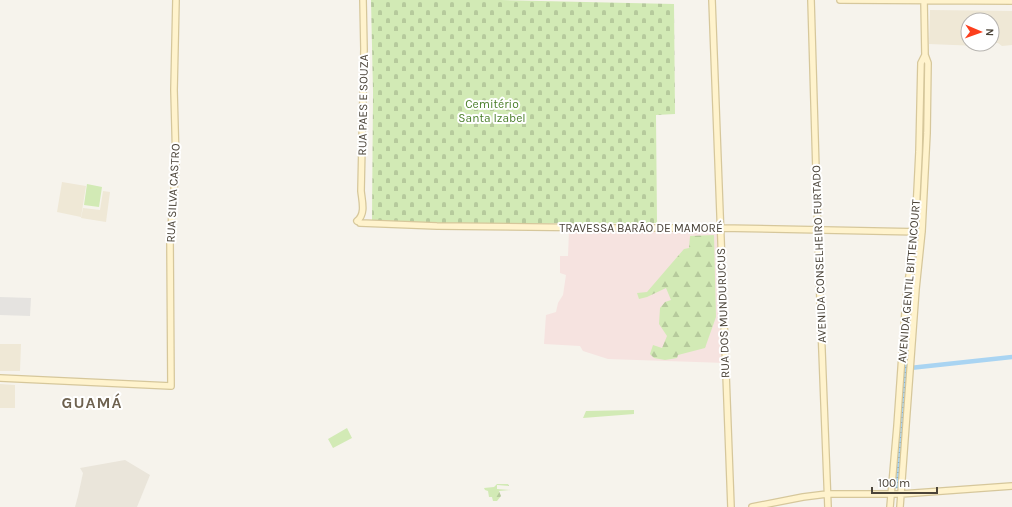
<svg xmlns="http://www.w3.org/2000/svg" width="1012" height="507" font-family="Karla,sans-serif">
  <style>
    .residential { fill: #eae5da }
    .education { fill: #efe8d6 }
    .medical { fill: #f6e3e0 }
    .green { fill: #d2eab5 }
    .forest { fill: url(#forest-firs) }
    .cemetery { fill: url(#cemetery-stones) }
    .parking { fill: #e5e3e0 }
    .water { fill: url(#water-rules) }
    .lines { fill: none; stroke-linecap: round; stroke-linejoin: round }
    .canal { stroke: #a9d4f2; stroke-width: 4.5 }
    .secondary-casing { stroke: #d6c79b; stroke-width: 8 }
    .secondary { stroke: #fff3cd; stroke-width: 5.5 }
    .labels { text-anchor: middle; dominant-baseline: central; stroke-width: 4; stroke-linejoin: round; paint-order: stroke }
    .park-label { font-size: 12px; fill: #4a7f2a; stroke: #fff }
    .street-label { font-size: 12px; fill: #4b4439; stroke: #fff }
    .district-label { font-size: 16px; font-weight: bold; letter-spacing: 1px; fill: #6e6250; stroke: #fff }
  </style>
  <defs>
    <pattern id="forest-firs" width="22" height="20" patternUnits="userSpaceOnUse"><rect width="22" height="20" fill="#d2eab5"/><path d="M5 1l3.5 6h-7zM16 11l3.5 6h-7z" fill="#b6ca9c"/></pattern>
    <pattern id="cemetery-stones" width="16" height="16" patternUnits="userSpaceOnUse"><rect width="16" height="16" fill="#d2eab5"/><path d="M2 7V4a2 2 0 0 1 4 0v3zM10 15v-3a2 2 0 0 1 4 0v3z" fill="#b6ca9c"/></pattern>
    <pattern id="water-rules" width="6" height="5" patternUnits="userSpaceOnUse"><rect width="6" height="5" fill="#a9d4f2"/><path d="M0 2.5h6" fill="none" stroke="#8caec5"/></pattern>
  </defs>
  <rect width="100%" height="100%" fill="#f6f3ec"/>
  <!-- residential -->
  <path class="residential" d="M 125,460 L 150,475 L 137,507 L 75,507 L 78,496 L 83,473 L 80,468 Z"/>
  <!-- education -->
  <path class="education" d="M 930,10 L 1012,11 L 1012,45 L 1002,46 L 998,43 L 992,43 L 992,20 L 968,20 L 968,44 L 979,44 L 978,46 L 929,44 Z
    M 62,182 L 86,186 L 81,217 L 57,212 Z
    M 103,191 L 110,192 L 106,222 L 81,218 L 83,208 L 100,210 Z
    M 0,344 L 21,344 L 20,371 L 0,371 Z
    M 0,384 L 15,385 L 15,408 L 0,408 Z"/>
  <!-- medical -->
  <path class="medical" d="M 569,231 L 721,232 L 725,363 L 608,359 L 583,351 L 580,346 L 544,344 L 546,315 L 556,312 L 558,303 L 563,295 L 566,275 L 560,273 L 560,256 L 568,256 Z"/>
  <!-- green -->
  <path class="green" d="M 87,184 L 102,187 L 99,207 L 84,205 Z
    M 634,410 L 634,414 L 583,418 L 586,411 Z
    M 347,428 L 352,438 L 333,448 L 328,439 Z"/>
  <!-- forest -->
  <path class="forest" d="M 714,235 L 716,317 L 705,348 L 678,355 L 677,358 L 665,360 L 654,358 L 650,354 L 653,345 L 662,348 L 667,336 L 659,324 L 660,308 L 665,302 L 671,300 L 666,288 L 647,297 L 639,299 L 637,293 L 647,292 L 684,249 L 689,248 L 690,236 Z
    M 497,484 L 508,484 L 509,486 L 497,485 L 497,489 L 511,490 L 499,491 L 501,496 L 497,501 L 493,501 L 492,497 L 489,497 L 488,491 L 485,490 L 484,488 L 494,487 Z"/>
  <!-- cemetery -->
  <path class="cemetery" d="M 371,0 L 501,0 L 674,4 L 675,114 L 656,115 L 657,223 C 562,223 467,225 372,221 L 373,92 Z"/>
  <!-- parking -->
  <path class="parking" d="M 0,297 L 31,298 L 30,316 L 0,315 Z"/>
  <!-- water -->
  <path class="water" d="M 923,61 L 926,61 L 920,232 L 912,291 L 908,337 L 907,372 L 898,488 L 893,489 L 904,372 Z"/>
  <g class="lines">
    <!-- canal -->
    <path class="canal" d="M 910,368 L 1012,357"/>
    <!-- secondary casing -->
    <g class="secondary-casing">
      <path id="secondary" d="M 712,0 L 731,507
        M 811,0 L 819,273 L 828,507
        M 840,0 L 1012,1
        M 357,221 C 366,214 362,201 361,191 L 364,49 L 363,0
        M 360,223 L 437,226 L 618,228 L 720,228 L 922,232
        M 0,378 L 171,386 L 170,240 L 176,165 L 174,90 L 176,0
        M 752,507 L 803,497 L 827,494 L 901,494 L 1012,486
        M 890,507 L 897,426 L 906,298 L 915,232 L 919,152 L 921,63 L 925,55
        M 900,507 L 916,289 L 922,231 L 927,133 L 928,63 L 925,55 L 924,0"/>
    </g>
    <!-- secondary -->
    <use href="#secondary" class="secondary"/>
  </g>
  <g class="labels">
    <!-- park labels -->
    <g class="park-label">
      <text x="492" y="104">Cemitério<tspan x="492" dy="14">Santa Izabel</tspan></text>
    </g>
    <!-- street labels -->
    <g class="street-label">
      <text transform="translate(363 105) rotate(-89)">RUA PAES E SOUZA</text>
      <text transform="translate(173 193) rotate(-87)">RUA SILVA CASTRO</text>
      <text x="641" y="228">TRAVESSA BARÃO DE MAMORÉ</text>
      <text transform="translate(819 254) rotate(-92)">AVENIDA CONSELHEIRO FURTADO</text>
      <text transform="translate(909 281) rotate(-85)">AVENIDA GENTIL BITTENCOURT</text>
      <text transform="translate(723 313) rotate(-92)">RUA DOS MUNDURUCUS</text>
    </g>
    <!-- district labels -->
    <g class="district-label">
      <text x="92" y="402">GUAMÁ</text>
    </g>
  </g>
  <!-- north arrow -->
  <g transform="translate(980 32) rotate(92)"><circle r="19" fill="#ffffff" stroke="#b7b4b0"/>
  <path d="M0-3L7 15L0 10L-7 15Z" fill="#fc3f1d"/>
  <text y="-6" font-size="11" font-weight="bold" text-anchor="middle" fill="#4b4439">N</text>
  </g>
  <!-- scale -->
  <path d="M872 487v6h65v-6" fill="none" stroke="#4b4439" stroke-width="2"/>
  <text x="878" y="487" font-size="12" fill="#4b4439" stroke="#ffffff" stroke-width="3" paint-order="stroke">100 m</text>
</svg>
